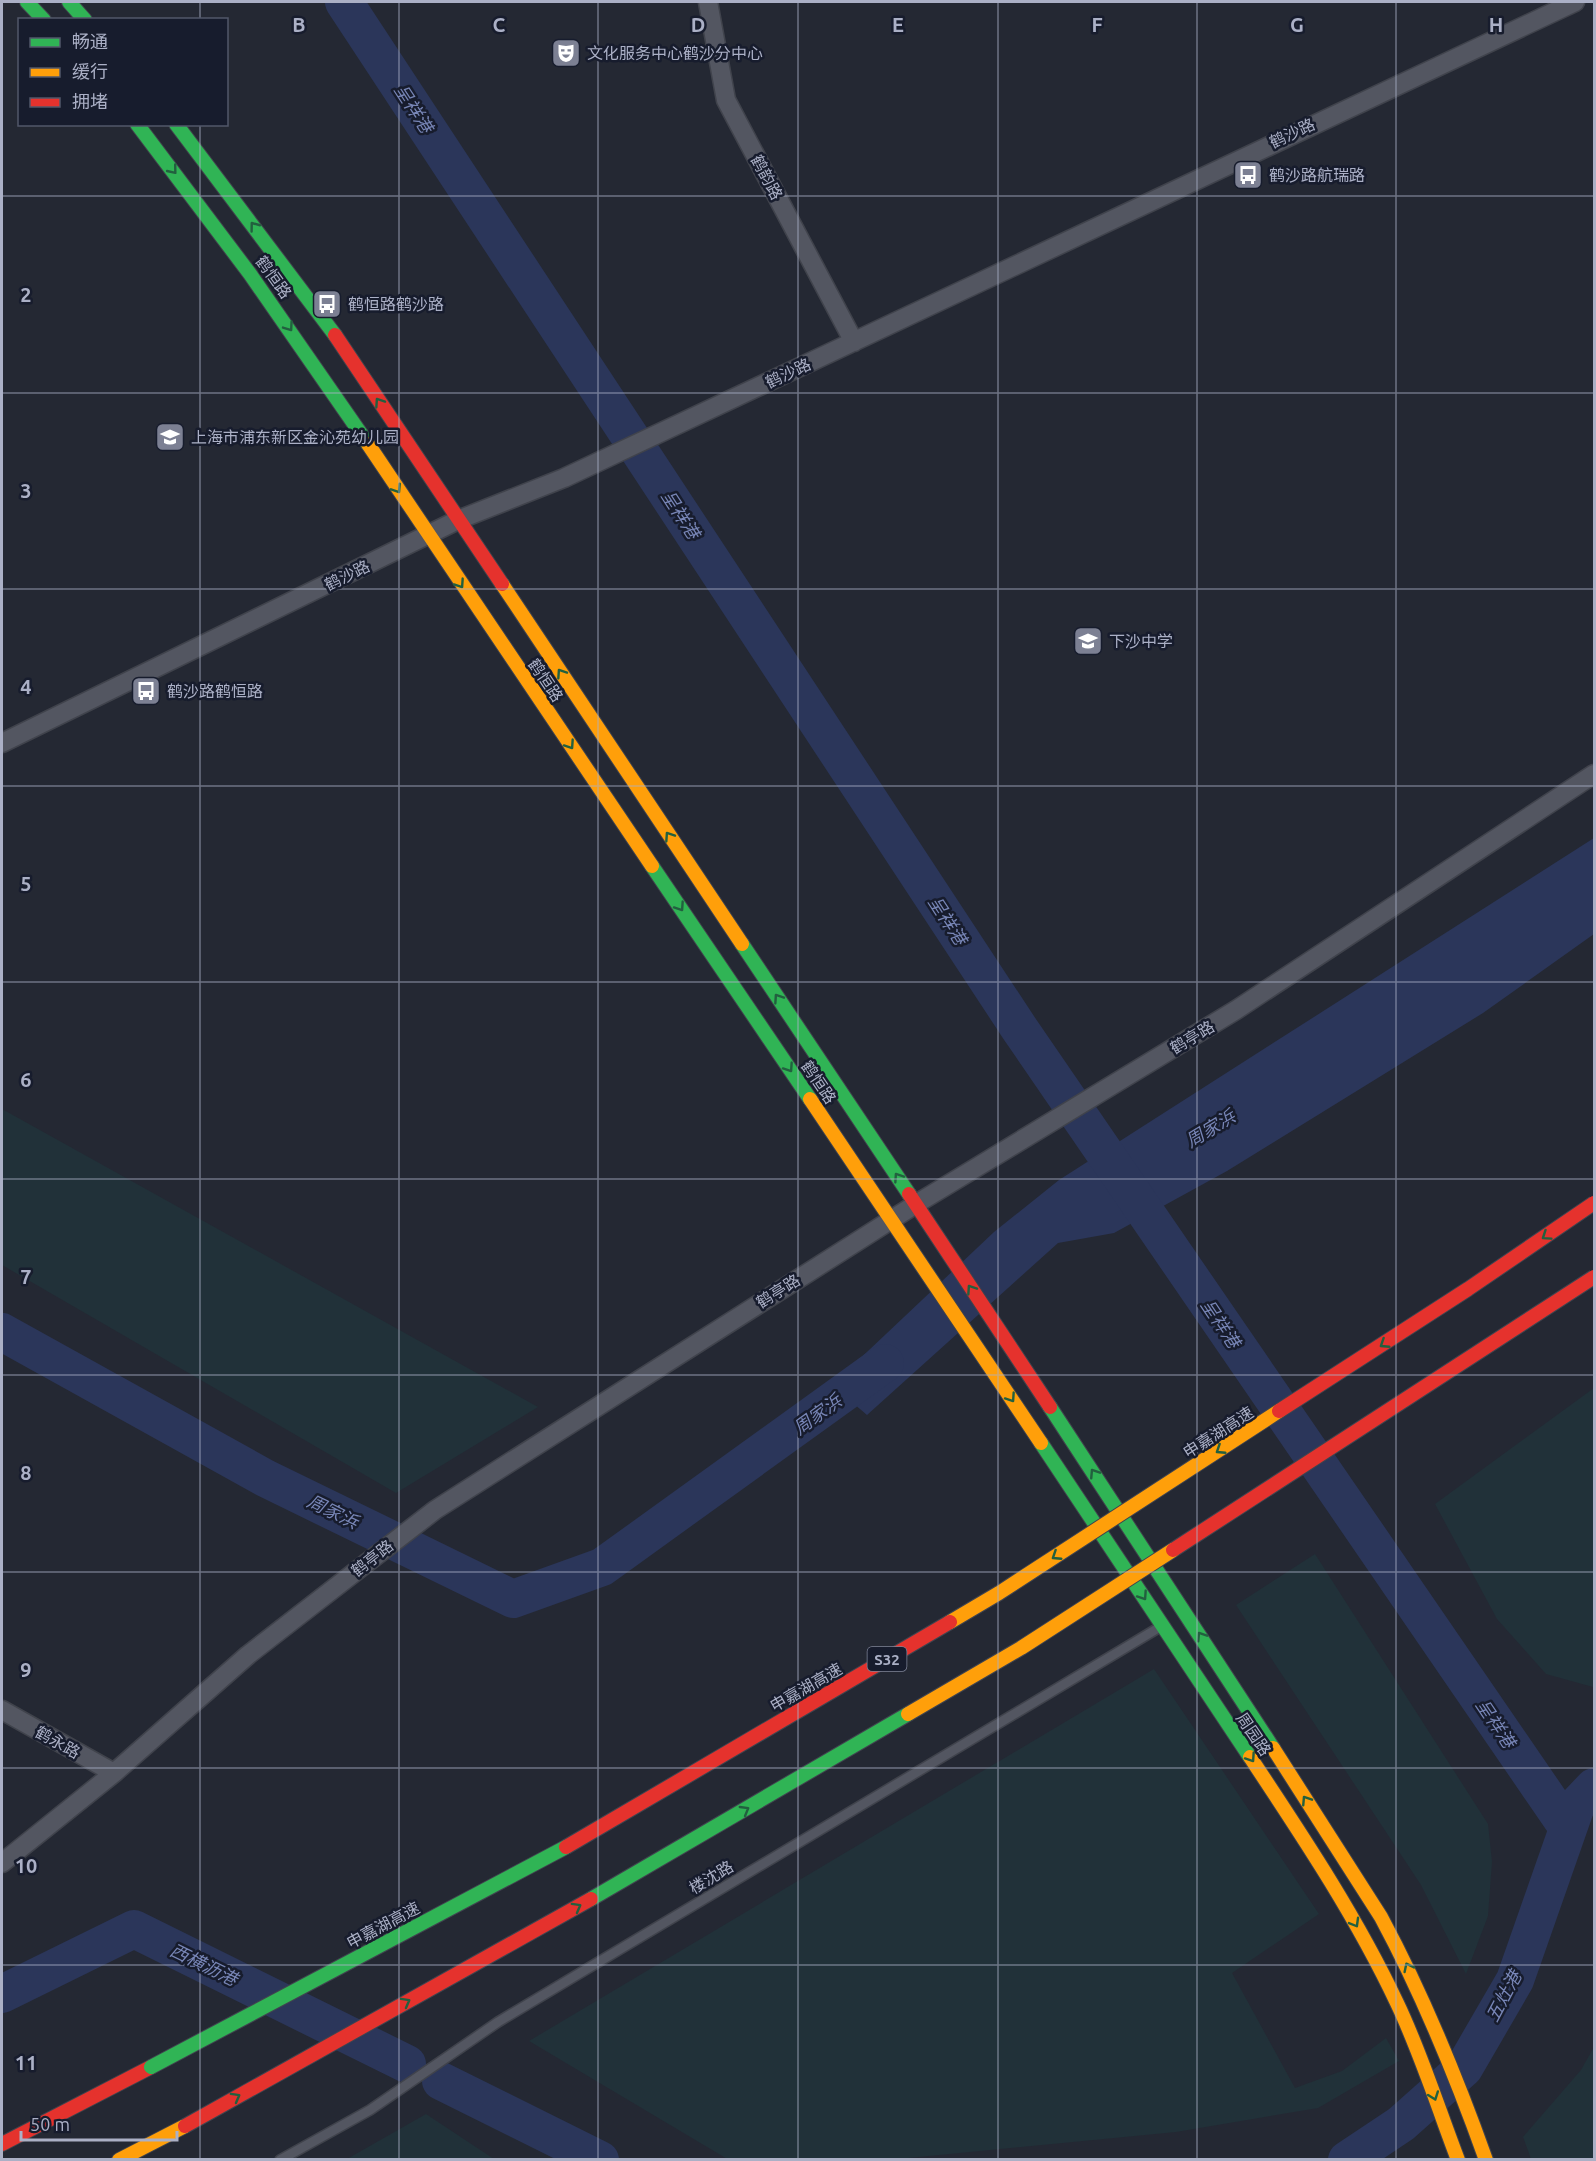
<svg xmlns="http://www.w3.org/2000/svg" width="1596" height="2161" font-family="Ubuntu,'Noto Sans SC',sans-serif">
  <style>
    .green { fill: #213139 }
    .water { fill: #2b365a }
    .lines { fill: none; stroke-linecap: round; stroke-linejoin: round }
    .river { stroke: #2b365a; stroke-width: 38 }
    .lane-casing { stroke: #40434c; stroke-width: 12 }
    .street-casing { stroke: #40434c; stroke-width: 21 }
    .fast-casing { stroke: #40434c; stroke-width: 16 }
    .slow-casing { stroke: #40434c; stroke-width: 16 }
    .jam-casing { stroke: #40434c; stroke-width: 16 }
    .lane { stroke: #535661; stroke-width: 9 }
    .street { stroke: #535661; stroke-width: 18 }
    .fast { stroke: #30b455; stroke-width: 14 }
    .slow { stroke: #ff9f0a; stroke-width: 14 }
    .jam { stroke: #e5322d; stroke-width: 14 }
    .fast-bridge-casing { stroke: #40444f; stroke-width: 16; stroke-linecap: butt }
    .slow-bridge-casing { stroke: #40444f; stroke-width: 16; stroke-linecap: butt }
    .jam-bridge-casing { stroke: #40444f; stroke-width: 16; stroke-linecap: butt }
    .fast-bridge { stroke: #30b455; stroke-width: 14 }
    .slow-bridge { stroke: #ff9f0a; stroke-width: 14 }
    .jam-bridge { stroke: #e5322d; stroke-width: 14 }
    .oneway { stroke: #22603f }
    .grid { fill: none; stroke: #abb0c6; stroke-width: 1.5; stroke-opacity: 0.55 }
    .labels { text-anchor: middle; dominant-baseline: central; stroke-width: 5; stroke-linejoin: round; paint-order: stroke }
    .shield { fill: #171c2d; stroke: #7f8498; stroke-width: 1.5 }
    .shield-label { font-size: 15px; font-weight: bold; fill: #abb0c6 }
    .poi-label { font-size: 16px; fill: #abb0c6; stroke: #171c2d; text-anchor: start }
    .street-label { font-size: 16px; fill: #abb0c6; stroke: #171c2d }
    .water-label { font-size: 18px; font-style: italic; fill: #7886b7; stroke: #171c2d }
    .grid-label { font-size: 20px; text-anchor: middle; font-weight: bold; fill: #abb0c6; stroke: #171c2d; stroke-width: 5; stroke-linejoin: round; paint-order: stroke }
  </style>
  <rect width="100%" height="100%" fill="#242833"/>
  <!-- green -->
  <path class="green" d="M 2,1109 L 538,1407 L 396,1493 L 2,1265 Z
    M 1594,1388 L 1594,1686 L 1593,1687 L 1546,1674 L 1497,1619 L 1435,1504 Z
    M 1315,1554 L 1488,1824 L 1492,1862 L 1488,1916 L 1466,1974 L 1421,1885 L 1236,1605 Z
    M 1154,1669 L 1319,1914 L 1232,1973 L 1295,2088 L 1342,2071 L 1386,2038 L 1399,2061 L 1318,2108 L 1176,2132 L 898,2159 L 729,2160 L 529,2041 Z
    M 1594,2047 L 1594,2159 L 1531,2159 L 1523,2137 L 1581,2070 Z
    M 426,2114 L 494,2159 L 347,2159 Z"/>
  <!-- water -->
  <path class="water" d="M 1594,838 L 1594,934 L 1483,1013 L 1227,1171 L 1114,1233 L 1058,1243 L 867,1415 L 832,1385 L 994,1232 L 1059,1180 Z"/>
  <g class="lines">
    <!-- river -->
    <path class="river" d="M 344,2 L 1019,1028 L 1568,1828
      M 2,1332 L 265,1478 L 513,1599 L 602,1567 L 885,1363
      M 2,1994 L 134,1929 L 407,2064
      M 441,2081 L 600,2160
      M 1347,2160 L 1401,2124 L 1464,2068 L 1515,1980 L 1576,1806 L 1594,1787"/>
    <!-- lane casing -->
    <g class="lane-casing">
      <path id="lane" d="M 280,2160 L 370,2110 L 498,2022 L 1160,1627"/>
    </g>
    <!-- street casing -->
    <g class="street-casing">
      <path id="street" d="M 708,2 L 726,100 L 854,342
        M 2,743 L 458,520 L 564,478 L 1575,2
        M 2,1710 L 114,1773
        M 2,1863 L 114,1773 L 248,1655 L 435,1510 L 916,1204 L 1236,1010 L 1594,774"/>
    </g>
    <!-- fast casing -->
    <g class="fast-casing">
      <path id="fast" d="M 27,2 L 44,20
        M 69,2 L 85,20
        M 137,124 L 250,274 L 368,444
        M 176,124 L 335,335
        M 652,866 L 810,1099
        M 742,944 L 909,1194
        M 1050,1407 L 1273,1748
        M 1041,1443 L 1250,1757"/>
    </g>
    <!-- slow casing -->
    <g class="slow-casing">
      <path id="slow" d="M 368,444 L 652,866
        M 502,584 L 742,944
        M 810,1099 L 1041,1443
        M 1273,1748 L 1381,1917 C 1423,1995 1456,2076 1486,2160
        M 1250,1757 C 1303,1837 1356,1916 1397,2003 C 1421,2053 1438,2108 1458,2160
        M 119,2160 L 185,2126"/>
    </g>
    <!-- jam casing -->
    <g class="jam-casing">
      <path id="jam" d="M 335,335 L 502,584
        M 909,1194 L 1050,1407
        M 2,2144 L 151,2067"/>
    </g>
    <!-- lane -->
    <use href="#lane" class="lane"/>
    <!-- street -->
    <use href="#street" class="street"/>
    <!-- fast -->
    <use href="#fast" class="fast"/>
    <!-- slow -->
    <use href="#slow" class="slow"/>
    <!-- jam -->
    <use href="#jam" class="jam"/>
    <!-- fast-bridge casing -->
    <g class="fast-bridge-casing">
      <path id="fast-bridge" d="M 591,1899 L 908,1714
        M 151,2067 L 566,1847"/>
    </g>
    <!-- slow-bridge casing -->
    <g class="slow-bridge-casing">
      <path id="slow-bridge" d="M 950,1622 L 999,1593 L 1279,1411
        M 908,1714 L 1021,1648 L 1173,1550"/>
    </g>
    <!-- jam-bridge casing -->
    <g class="jam-bridge-casing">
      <path id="jam-bridge" d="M 1279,1411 L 1468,1289 L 1594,1203
        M 1173,1550 L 1594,1277
        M 566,1847 L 950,1622
        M 185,2126 L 591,1899"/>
    </g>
    <!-- fast-bridge -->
    <use href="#fast-bridge" class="fast-bridge"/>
    <!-- slow-bridge -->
    <use href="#slow-bridge" class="slow-bridge"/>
    <!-- jam-bridge -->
    <use href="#jam-bridge" class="jam-bridge"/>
  </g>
  <!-- one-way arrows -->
  <defs><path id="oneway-chevron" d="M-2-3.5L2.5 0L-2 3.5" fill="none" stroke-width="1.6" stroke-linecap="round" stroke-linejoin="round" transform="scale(1.5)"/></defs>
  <g class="oneway">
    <use href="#oneway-chevron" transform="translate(173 170) rotate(51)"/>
    <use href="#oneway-chevron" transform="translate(254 226) rotate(-127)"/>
    <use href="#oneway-chevron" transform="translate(289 327) rotate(55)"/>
    <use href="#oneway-chevron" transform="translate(379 402) rotate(-124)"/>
    <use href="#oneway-chevron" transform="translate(397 489) rotate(57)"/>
    <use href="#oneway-chevron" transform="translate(460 584) rotate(56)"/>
    <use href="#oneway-chevron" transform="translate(561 673) rotate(-124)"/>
    <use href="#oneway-chevron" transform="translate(570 745) rotate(56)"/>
    <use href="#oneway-chevron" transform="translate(669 836) rotate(-124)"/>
    <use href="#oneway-chevron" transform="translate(680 907) rotate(56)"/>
    <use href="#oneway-chevron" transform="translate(778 998) rotate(-124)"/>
    <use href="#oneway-chevron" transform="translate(789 1068) rotate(56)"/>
    <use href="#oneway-chevron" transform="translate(898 1177) rotate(-124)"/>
    <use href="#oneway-chevron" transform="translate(1546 1236) rotate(146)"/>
    <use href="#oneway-chevron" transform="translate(971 1289) rotate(-124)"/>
    <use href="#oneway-chevron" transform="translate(1384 1344) rotate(147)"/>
    <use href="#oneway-chevron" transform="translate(1011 1398) rotate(56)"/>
    <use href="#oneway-chevron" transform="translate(1220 1450) rotate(147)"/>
    <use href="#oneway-chevron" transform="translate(1094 1473) rotate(-123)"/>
    <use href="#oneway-chevron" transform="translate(1056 1556) rotate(147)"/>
    <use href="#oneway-chevron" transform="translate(1143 1596) rotate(56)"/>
    <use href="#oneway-chevron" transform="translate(1201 1636) rotate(-123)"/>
    <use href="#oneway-chevron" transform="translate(1251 1758) rotate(56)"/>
    <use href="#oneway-chevron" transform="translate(1306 1800) rotate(-123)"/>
    <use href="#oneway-chevron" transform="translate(745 1810) rotate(-30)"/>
    <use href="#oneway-chevron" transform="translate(577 1907) rotate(-29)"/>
    <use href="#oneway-chevron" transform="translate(1355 1923) rotate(60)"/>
    <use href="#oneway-chevron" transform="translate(1408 1967) rotate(-116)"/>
    <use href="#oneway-chevron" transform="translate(406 2002) rotate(-29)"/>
    <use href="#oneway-chevron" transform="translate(1434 2096) rotate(70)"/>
    <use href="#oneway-chevron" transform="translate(236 2097) rotate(-29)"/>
  </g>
  <!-- grid -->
  <path class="grid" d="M 200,2 L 200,20M 399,2 L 399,2160M 598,2 L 598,2160M 798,2 L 798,2160M 998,2 L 998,2160M 1197,2 L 1197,2160M 1396,2 L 1396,2160M 200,124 L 200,2160M 2,196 L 1594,196M 2,393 L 1594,393M 2,589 L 1594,589M 2,786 L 1594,786M 2,982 L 1594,982M 2,1179 L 1594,1179M 2,1375 L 1594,1375M 2,1572 L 1594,1572M 2,1768 L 1594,1768M 2,1965 L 1594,1965"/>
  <!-- icons -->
  <defs>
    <g id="theatre-square" transform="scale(1.5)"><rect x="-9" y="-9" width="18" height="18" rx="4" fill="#7c8093" stroke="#171c2d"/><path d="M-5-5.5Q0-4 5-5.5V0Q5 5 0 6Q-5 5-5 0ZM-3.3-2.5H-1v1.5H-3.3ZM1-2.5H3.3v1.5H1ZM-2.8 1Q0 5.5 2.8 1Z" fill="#fff"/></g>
    <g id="bus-square" transform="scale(1.5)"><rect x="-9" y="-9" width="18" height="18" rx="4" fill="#7c8093" stroke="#171c2d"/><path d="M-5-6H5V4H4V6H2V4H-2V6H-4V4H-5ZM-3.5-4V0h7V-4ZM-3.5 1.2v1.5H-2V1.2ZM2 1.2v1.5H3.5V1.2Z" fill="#fff"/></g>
    <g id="school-square" transform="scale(1.5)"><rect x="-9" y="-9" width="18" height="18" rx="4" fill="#7c8093" stroke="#171c2d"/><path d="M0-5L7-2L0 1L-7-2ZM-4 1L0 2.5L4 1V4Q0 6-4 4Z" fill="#fff"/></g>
  </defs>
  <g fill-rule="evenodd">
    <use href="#theatre-square" x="566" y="53"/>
    <use href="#bus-square" x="1248" y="175"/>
    <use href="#bus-square" x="327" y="304"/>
    <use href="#school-square" x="170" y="437"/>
    <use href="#school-square" x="1088" y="641"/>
    <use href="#bus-square" x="146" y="691"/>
  </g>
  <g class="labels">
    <!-- shield labels -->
    <rect class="shield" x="867.5" y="1647" width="39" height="24" rx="4.5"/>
    <g class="shield-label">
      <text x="887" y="1659">S32</text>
    </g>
    <!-- poi labels -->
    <g class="poi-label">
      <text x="587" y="53">文化服务中心鹤沙分中心</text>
      <text x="1269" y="175">鹤沙路航瑞路</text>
      <text x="348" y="304">鹤恒路鹤沙路</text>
      <text x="191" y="437">上海市浦东新区金沁苑幼儿园</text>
      <text x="1109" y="641">下沙中学</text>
      <text x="167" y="691">鹤沙路鹤恒路</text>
    </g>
    <!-- street labels -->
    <g class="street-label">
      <text transform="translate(1292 133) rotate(-25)">鹤沙路</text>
      <text transform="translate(767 177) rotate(62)">鹤韵路</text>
      <text transform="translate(274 277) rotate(54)">鹤恒路</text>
      <text transform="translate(788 373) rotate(-25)">鹤沙路</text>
      <text transform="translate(347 575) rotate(-26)">鹤沙路</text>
      <text transform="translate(546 680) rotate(56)">鹤恒路</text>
      <text transform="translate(1192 1037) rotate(-31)">鹤亭路</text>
      <text transform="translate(819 1082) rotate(56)">鹤恒路</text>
      <text transform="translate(778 1291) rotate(-32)">鹤亭路</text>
      <text transform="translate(1218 1432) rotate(-33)">申嘉湖高速</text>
      <text transform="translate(372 1558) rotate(-38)">鹤亭路</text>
      <text transform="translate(806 1687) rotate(-30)">申嘉湖高速</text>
      <text transform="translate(1254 1734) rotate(56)">周园路</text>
      <text transform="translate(58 1742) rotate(29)">鹤永路</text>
      <text transform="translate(711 1877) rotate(-31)">楼沈路</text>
      <text transform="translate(383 1925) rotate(-28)">申嘉湖高速</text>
    </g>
    <!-- water labels -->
    <g class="water-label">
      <text transform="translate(414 108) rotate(57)">呈祥港</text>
      <text transform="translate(681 514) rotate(57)">呈祥港</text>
      <text transform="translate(948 920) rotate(57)">呈祥港</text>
      <text transform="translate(1210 1128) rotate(-31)">周家浜</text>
      <text transform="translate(1221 1323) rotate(56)">呈祥港</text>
      <text transform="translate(817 1414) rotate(-36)">周家浜</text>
      <text transform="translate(333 1511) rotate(26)">周家浜</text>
      <text transform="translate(1496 1723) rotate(56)">呈祥港</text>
      <text transform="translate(204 1964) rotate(26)">西横沥港</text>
      <text transform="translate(1503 1996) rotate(-62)">五灶港</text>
    </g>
  </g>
  <g class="grid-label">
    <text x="299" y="32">B</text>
    <text x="499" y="32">C</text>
    <text x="698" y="32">D</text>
    <text x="898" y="32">E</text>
    <text x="1097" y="32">F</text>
    <text x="1297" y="32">G</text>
    <text x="1496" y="32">H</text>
    <text x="26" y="302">2</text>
    <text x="26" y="498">3</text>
    <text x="26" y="694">4</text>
    <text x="26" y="891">5</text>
    <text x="26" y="1087">6</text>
    <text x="26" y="1284">7</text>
    <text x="26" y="1480">8</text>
    <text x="26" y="1677">9</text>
    <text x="26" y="1873">10</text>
    <text x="26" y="2070">11</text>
  </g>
  <!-- border -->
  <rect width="1596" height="2161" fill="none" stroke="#abb0c6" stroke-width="6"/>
  <!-- legend -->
  <rect x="18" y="18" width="210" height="108" fill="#171c2d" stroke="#52576a" stroke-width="1.5"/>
  <rect x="30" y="38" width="30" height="9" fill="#30b455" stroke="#52576a" stroke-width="1.5"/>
  <text x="72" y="48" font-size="18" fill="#abb0c6">畅通</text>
  <rect x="30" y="68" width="30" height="9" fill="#ff9f0a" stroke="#52576a" stroke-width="1.5"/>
  <text x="72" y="78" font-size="18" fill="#abb0c6">缓行</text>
  <rect x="30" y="98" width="30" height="9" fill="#e5322d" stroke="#52576a" stroke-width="1.5"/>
  <text x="72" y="108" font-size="18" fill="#abb0c6">拥堵</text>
  <!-- scale -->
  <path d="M21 2131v9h156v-9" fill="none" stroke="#abb0c6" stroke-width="3"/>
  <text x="30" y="2131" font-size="18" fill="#abb0c6" stroke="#171c2d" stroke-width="4.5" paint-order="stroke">50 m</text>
</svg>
